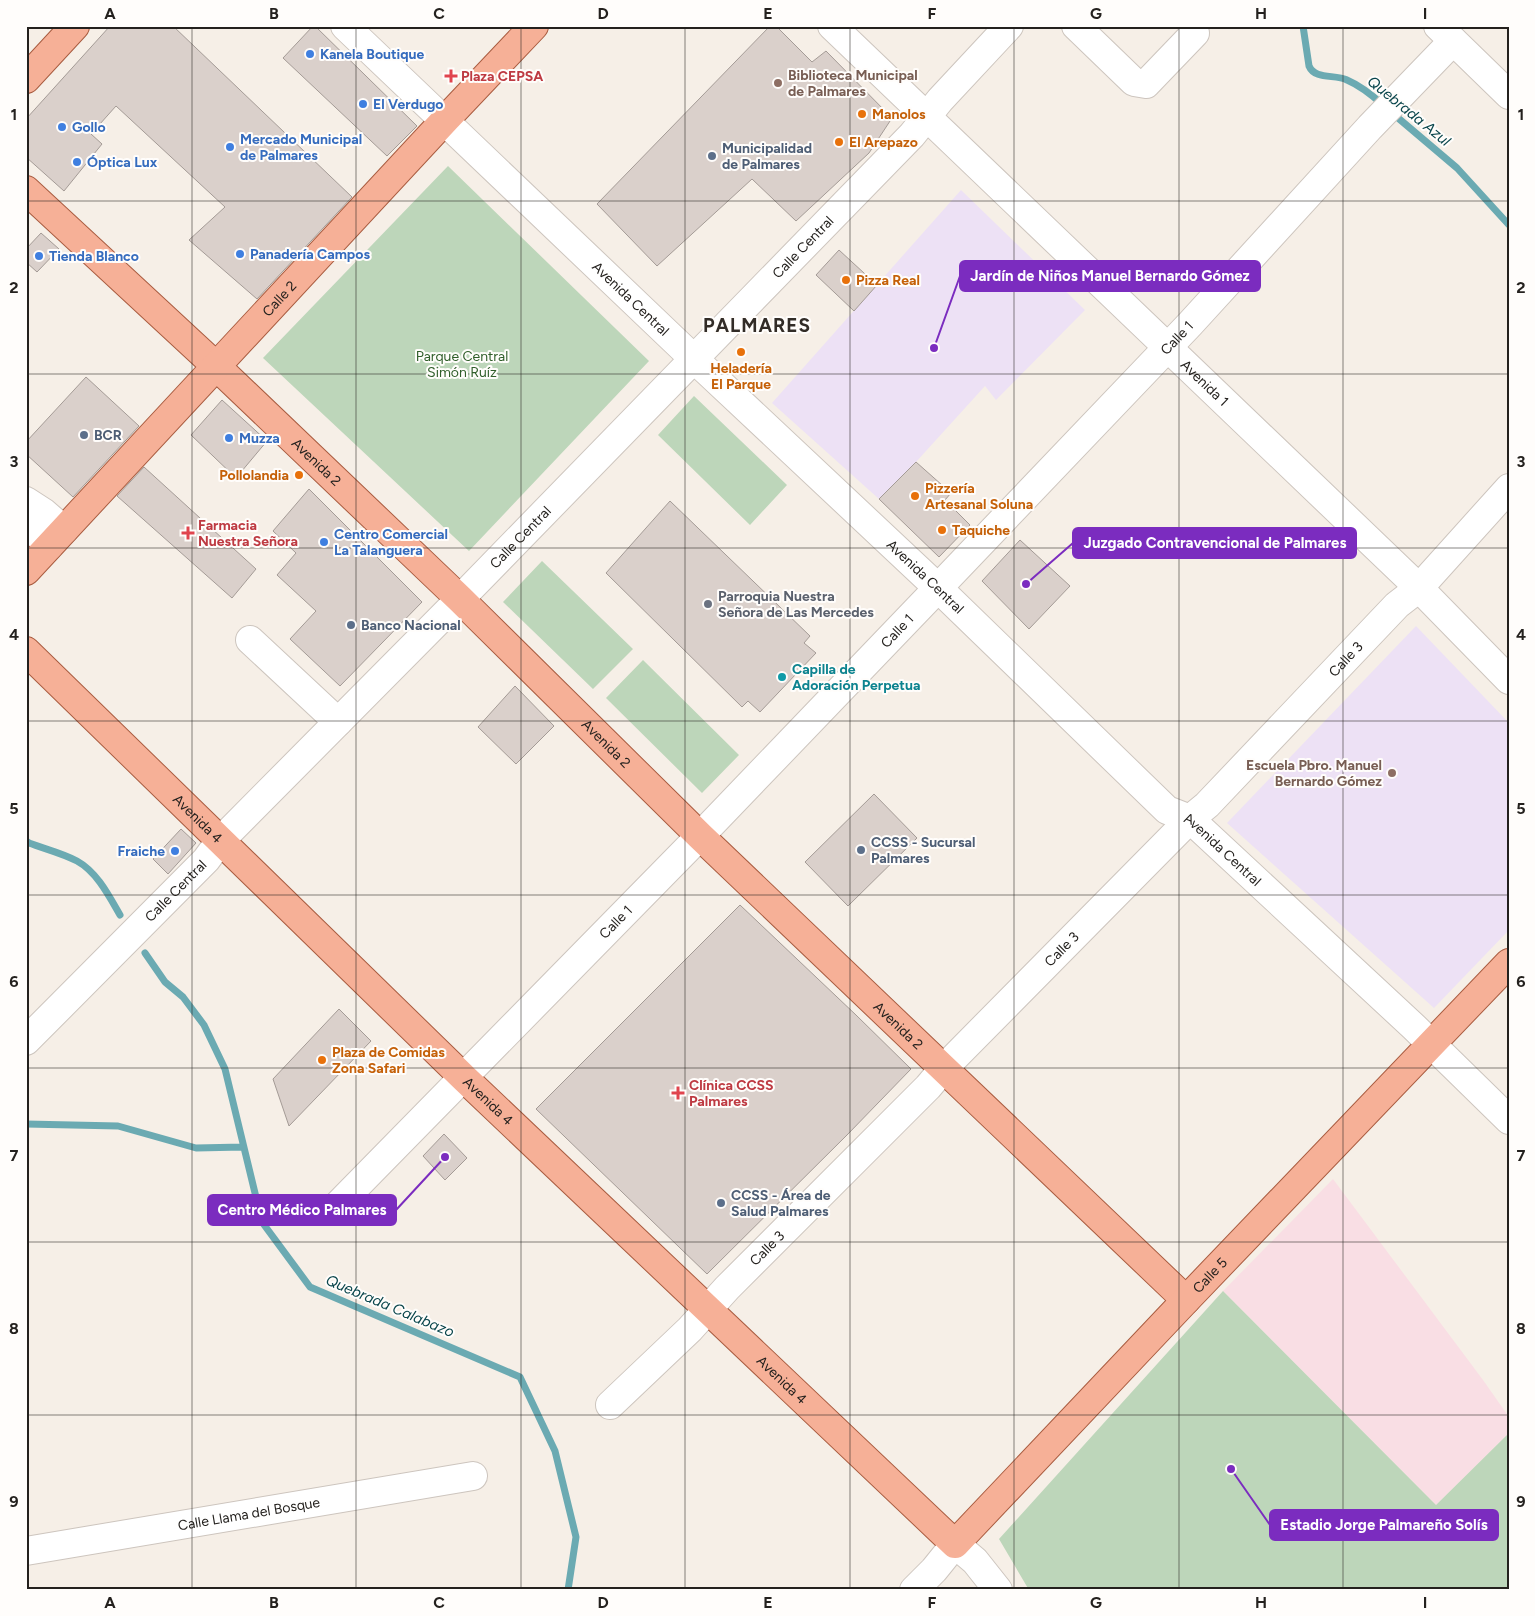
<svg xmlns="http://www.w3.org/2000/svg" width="1535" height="1616" font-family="Figtree,sans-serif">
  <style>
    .industrial { fill: #f9dee4 }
    .education { fill: #ede1f5 }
    .green { fill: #bdd6ba }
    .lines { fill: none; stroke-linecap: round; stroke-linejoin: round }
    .stream { stroke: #6baab2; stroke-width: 7 }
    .building { fill: #dad0cb; stroke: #a49b96 }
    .minor-casing { stroke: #cdc5be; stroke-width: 30 }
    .major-casing { stroke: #a95c40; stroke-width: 30 }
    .minor { stroke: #fff; stroke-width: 28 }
    .major { stroke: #f6b097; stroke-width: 28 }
    .grid { fill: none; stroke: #24211e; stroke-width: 1; stroke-opacity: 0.55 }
    .shop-dot { fill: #3f7fe0; stroke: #fffdfb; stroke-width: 2 }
    .health-dot { fill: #e0444e; stroke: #fffdfb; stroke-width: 2 }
    .education-dot { fill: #8d6e63; stroke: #fffdfb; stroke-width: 2 }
    .food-dot { fill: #e8710a; stroke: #fffdfb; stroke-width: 2 }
    .service-dot { fill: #5c6f8a; stroke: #fffdfb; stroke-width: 2 }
    .worship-dot { fill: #6b7280; stroke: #fffdfb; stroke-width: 2 }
    .culture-dot { fill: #0f9aa8; stroke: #fffdfb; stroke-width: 2 }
    .labels { text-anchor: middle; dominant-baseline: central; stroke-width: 4; stroke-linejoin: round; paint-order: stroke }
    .shop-label { font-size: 14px; font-weight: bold; fill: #366cbe; stroke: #fffdfb; text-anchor: start }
    .education-label { font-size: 14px; font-weight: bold; fill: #785e54; stroke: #fffdfb; text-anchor: start }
    .health-label { font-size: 14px; font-weight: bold; fill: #be3a42; stroke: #fffdfb; text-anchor: start }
    .food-label { font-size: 14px; font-weight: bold; fill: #c56008; stroke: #fffdfb; text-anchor: start }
    .service-label { font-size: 14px; font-weight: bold; fill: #4e5e75; stroke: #fffdfb; text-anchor: start }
    .street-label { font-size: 14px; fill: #24211e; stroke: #fffdfb }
    .park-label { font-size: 14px; fill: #305e2a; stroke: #fffdfb }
    .worship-label { font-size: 14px; font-weight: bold; fill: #5b616d; stroke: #fffdfb; text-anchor: start }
    .culture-label { font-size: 14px; font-weight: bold; fill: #0d838f; stroke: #fffdfb; text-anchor: start }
    .water-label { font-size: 15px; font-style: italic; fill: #09454b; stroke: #fffdfb }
    .district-label { font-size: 19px; font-weight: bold; letter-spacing: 1px; fill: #322c27; stroke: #fffdfb }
    .leader { fill: none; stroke: #7b2cbf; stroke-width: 2 }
    .callout-dot { fill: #7b2cbf; stroke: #fffdfb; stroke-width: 2 }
    .callout { fill: #7b2cbf; stroke: #7b2cbf; stroke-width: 2 }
    .callout-label { font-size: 15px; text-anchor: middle; font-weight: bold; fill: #fff }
    .neatline { fill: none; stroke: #24211e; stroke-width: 2 }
    .grid-label { font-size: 16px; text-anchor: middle; font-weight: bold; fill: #24211e }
  </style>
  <rect width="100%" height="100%" fill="#f6efe7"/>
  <!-- industrial -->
  <path class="industrial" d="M 1333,1179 L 1483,1380 L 1509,1417 L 1509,1433 L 1436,1505 L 1223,1291 Z"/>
  <!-- education -->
  <path class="education" d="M 961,190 L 1085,310 L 996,400 L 985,386 L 916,462 L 879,499 L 772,403 Z
    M 1416,626 L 1509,723 L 1509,930 L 1434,1008 L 1227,823 Z"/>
  <!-- green -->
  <path class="green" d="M 448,166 L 649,361 L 469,551 L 263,358 Z
    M 694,396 L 787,485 L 750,525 L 658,435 Z
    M 542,561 L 633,649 L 593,689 L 503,602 Z
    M 643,660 L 739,755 L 702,793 L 606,698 Z
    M 1223,1291 L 1436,1505 L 1509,1433 L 1509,1590 L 1029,1590 L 999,1539 Z"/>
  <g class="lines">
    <!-- stream -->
    <path class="stream" d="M 1303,26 L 1309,66 C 1315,80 1335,74 1347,80 C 1361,86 1372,95 1383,105
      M 1391,112 L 1457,168 L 1509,225
      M 26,841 L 29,843 C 45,849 62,853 77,861 C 97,872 109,896 120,915
      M 145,953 L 165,982 L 183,997 L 204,1025 L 225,1069 L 262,1222 L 310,1287 L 520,1377 L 555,1451 L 576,1537 L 568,1590
      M 26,1124 L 118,1126 L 196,1148 L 243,1147"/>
  </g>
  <!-- building -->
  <path class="building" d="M 110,26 L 173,26 L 352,197 L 257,299 L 189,240 L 225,207 L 116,106 L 91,134 L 102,144 L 64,191 L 26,157 L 26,119 Z
    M 313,26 L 315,26 L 417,126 L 387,156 L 283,58 Z
    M 770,26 L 776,26 L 812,62 L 826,51 L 892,118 L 869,153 L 796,221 L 752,179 L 657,266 L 597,204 Z
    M 41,233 L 59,249 L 37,272 L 26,262 L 26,249 Z
    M 839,250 L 877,285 L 854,311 L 816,275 Z
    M 86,377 L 139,426 L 73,497 L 26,454 L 26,442 Z
    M 222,400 L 267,441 L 236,478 L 191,435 Z
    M 916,462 L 951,493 L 945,500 L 970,525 L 939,557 L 879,499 Z
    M 144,467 L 256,569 L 232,598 L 117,496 Z
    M 309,489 L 422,602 L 340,686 L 290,639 L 316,611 L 277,575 L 296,553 L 273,531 Z
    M 670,501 L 810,636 L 804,643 L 816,653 L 760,712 L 748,701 L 742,707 L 606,573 Z
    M 1020,540 L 1070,586 L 1029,629 L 982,581 Z
    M 515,686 L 554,726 L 516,764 L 478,727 Z
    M 874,794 L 917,838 L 848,906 L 805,862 Z
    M 181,829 L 196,843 L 168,874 L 153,859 Z
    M 740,905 L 856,1015 L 911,1069 L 847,1135 L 707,1274 L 536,1109 Z
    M 339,1009 L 371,1041 L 289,1126 L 273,1079 Z
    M 444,1134 L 467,1158 L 445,1180 L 423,1156 Z"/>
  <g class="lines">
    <!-- minor casing -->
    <g class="minor-casing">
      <g id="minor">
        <path id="s1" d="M 345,26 L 693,358 L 938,588 L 1167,810 L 1190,819 L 1414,1027 L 1509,1120"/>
        <path id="s2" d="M 832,26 L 1419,588 L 1509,680"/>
        <path d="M 1076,26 L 1134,82 L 1146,84 L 1195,33"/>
        <path d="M 1438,26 L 1509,95"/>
        <path d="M 26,501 L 43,512 L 64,530"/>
        <path d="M 26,522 L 49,546"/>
        <path d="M 250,640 L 338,722"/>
        <path id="s3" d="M 26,1041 L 206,860 L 220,841 L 460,599 L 912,135 L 940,100 L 1009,26"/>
        <path id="s4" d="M 332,1211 L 700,836 L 938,588 L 1190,324 L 1370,127 L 1453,41"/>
        <path id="s5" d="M 610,1405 L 690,1329 L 727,1288 L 928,1087 L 944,1068 L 1190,819 L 1207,805 L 1397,605 L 1419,588 L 1509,488"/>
        <path id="s6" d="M 26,1551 L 473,1476"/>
        <path d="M 914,1590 L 934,1570 L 955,1544 L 975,1561 L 998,1590"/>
      </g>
    </g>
    <!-- major casing -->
    <g class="major-casing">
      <g id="major">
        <path d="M 26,79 L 75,26"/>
        <path id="s7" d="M 26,190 L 217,367 L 460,599 L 700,836 L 1186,1300"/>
        <path id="s8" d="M 26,571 L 445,120 L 534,26"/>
        <path id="s9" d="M 26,651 L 464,1078 L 955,1544 L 1186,1300 L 1509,963"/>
      </g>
    </g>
    <!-- minor -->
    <use href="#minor" class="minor"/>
    <!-- major -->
    <use href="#major" class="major"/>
  </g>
  <!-- grid -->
  <path class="grid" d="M 192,26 L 192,1590M 356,26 L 356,1590M 521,26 L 521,1590M 685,26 L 685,1590M 850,26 L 850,1590M 1014,26 L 1014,1590M 1179,26 L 1179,1590M 1343,26 L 1343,1590M 26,201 L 1509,201M 26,374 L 1509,374M 26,548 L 1509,548M 26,721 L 1509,721M 26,895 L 1509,895M 26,1068 L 1509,1068M 26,1242 L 1509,1242M 26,1415 L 1509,1415"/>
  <!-- markers -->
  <g class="shop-dot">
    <circle cx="310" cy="54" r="5"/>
    <circle cx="363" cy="104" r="5"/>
    <circle cx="62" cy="127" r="5"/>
    <circle cx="230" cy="147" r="5"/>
    <circle cx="77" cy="162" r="5"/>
    <circle cx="240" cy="254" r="5"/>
    <circle cx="39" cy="256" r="5"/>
    <circle cx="229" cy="438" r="5"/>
    <circle cx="324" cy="542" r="5"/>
    <circle cx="175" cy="851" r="5"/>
  </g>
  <g class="health-dot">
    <path d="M448.5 68.5h5v5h5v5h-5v5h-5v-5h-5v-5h5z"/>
    <path d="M185.5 525.5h5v5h5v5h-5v5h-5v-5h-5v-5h5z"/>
    <path d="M675.5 1085.5h5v5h5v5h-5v5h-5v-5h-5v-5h5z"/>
  </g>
  <g class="education-dot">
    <circle cx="778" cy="83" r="5"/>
    <circle cx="1392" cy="773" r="5"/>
  </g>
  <g class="food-dot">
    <circle cx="862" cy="114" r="5"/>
    <circle cx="839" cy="142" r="5"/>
    <circle cx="846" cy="280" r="5"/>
    <circle cx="741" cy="352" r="5"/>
    <circle cx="299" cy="475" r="5"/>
    <circle cx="915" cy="496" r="5"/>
    <circle cx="942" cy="530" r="5"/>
    <circle cx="322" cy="1060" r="5"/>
  </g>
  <g class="service-dot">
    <circle cx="712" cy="156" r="5"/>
    <circle cx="84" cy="435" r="5"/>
    <circle cx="351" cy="625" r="5"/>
    <circle cx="861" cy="850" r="5"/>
    <circle cx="721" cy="1203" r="5"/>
  </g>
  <circle class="worship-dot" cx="708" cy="604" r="5"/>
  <circle class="culture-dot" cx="782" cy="677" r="5"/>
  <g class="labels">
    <!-- shop labels -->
    <g class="shop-label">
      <text x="320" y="54">Kanela Boutique</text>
      <text x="373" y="104">El Verdugo</text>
      <text x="72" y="127">Gollo</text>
      <text x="240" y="139">Mercado Municipal<tspan x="240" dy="16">de Palmares</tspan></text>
      <text x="87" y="162">Óptica Lux</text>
      <text x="250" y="254">Panadería Campos</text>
      <text x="49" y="256">Tienda Blanco</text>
      <text x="239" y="438">Muzza</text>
      <text x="334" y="534">Centro Comercial<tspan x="334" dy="16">La Talanguera</tspan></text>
      <text x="165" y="851" text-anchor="end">Fraiche</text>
    </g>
    <!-- education labels -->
    <g class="education-label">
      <text x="788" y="75">Biblioteca Municipal<tspan x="788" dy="16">de Palmares</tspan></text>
      <text x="1382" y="765" text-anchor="end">Escuela Pbro. Manuel<tspan x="1382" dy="16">Bernardo Gómez</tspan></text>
    </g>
    <!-- health labels -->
    <g class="health-label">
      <text x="461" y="76">Plaza CEPSA</text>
      <text x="198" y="525">Farmacia<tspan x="198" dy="16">Nuestra Señora</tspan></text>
      <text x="689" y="1085">Clínica CCSS<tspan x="689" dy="16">Palmares</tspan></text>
    </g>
    <!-- food labels -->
    <g class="food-label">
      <text x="872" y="114">Manolos</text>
      <text x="849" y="142">El Arepazo</text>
      <text x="856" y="280">Pizza Real</text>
      <text x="741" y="368" text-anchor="middle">Heladería<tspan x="741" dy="16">El Parque</tspan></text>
      <text x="289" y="475" text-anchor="end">Pollolandia</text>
      <text x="925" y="488">Pizzería<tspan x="925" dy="16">Artesanal Soluna</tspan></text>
      <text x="952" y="530">Taquiche</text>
      <text x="332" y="1052">Plaza de Comidas<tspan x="332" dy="16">Zona Safari</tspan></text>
    </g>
    <!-- service labels -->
    <g class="service-label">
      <text x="722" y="148">Municipalidad<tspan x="722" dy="16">de Palmares</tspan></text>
      <text x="94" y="435">BCR</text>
      <text x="361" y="625">Banco Nacional</text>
      <text x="871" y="842">CCSS - Sucursal<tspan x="871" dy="16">Palmares</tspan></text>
      <text x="731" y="1195">CCSS - Área de<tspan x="731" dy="16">Salud Palmares</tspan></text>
    </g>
    <!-- street labels -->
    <g class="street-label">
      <text stroke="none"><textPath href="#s3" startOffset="1111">Calle Central</textPath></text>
      <text stroke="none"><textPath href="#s1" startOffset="395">Avenida Central</textPath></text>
      <text stroke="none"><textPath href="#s8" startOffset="372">Calle 2</textPath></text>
      <text stroke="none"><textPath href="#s4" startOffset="1215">Calle 1</textPath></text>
      <text stroke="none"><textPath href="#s2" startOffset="516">Avenida 1</textPath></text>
      <text stroke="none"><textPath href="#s7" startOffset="398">Avenida 2</textPath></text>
      <text stroke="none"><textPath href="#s3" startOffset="706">Calle Central</textPath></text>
      <text stroke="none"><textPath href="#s1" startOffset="800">Avenida Central</textPath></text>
      <text stroke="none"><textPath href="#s4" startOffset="810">Calle 1</textPath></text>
      <text stroke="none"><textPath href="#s5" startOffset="1048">Calle 3</textPath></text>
      <text stroke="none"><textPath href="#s7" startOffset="802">Avenida 2</textPath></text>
      <text stroke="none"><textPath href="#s9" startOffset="240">Avenida 4</textPath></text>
      <text stroke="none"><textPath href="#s1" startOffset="1205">Avenida Central</textPath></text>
      <text stroke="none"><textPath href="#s3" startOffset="212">Calle Central</textPath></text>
      <text stroke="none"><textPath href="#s4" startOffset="405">Calle 1</textPath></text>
      <text stroke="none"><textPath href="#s5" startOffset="642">Calle 3</textPath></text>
      <text stroke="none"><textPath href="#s7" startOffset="1208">Avenida 2</textPath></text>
      <text stroke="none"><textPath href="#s9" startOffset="645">Avenida 4</textPath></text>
      <text stroke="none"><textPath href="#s5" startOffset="222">Calle 3</textPath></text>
      <text stroke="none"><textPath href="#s9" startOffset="1659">Calle 5</textPath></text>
      <text stroke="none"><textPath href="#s9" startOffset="1050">Avenida 4</textPath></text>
      <text stroke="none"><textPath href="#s6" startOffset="226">Calle Llama del Bosque</textPath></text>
    </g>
    <!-- park labels -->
    <g class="park-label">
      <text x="462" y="356">Parque Central<tspan x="462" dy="16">Simón Ruíz</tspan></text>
    </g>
    <!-- worship labels -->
    <g class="worship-label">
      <text x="718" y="596">Parroquia Nuestra<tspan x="718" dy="16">Señora de Las Mercedes</tspan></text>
    </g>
    <!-- culture labels -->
    <g class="culture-label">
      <text x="792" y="669">Capilla de<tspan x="792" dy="16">Adoración Perpetua</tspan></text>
    </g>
    <!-- water labels -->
    <g class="water-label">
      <text transform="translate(1409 111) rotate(39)">Quebrada Azul</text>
      <text transform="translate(390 1306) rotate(23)">Quebrada Calabazo</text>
    </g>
    <!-- district labels -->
    <g class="district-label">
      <text x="757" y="325">PALMARES</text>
    </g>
  </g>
  <!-- callouts -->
  <path class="leader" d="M934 348L960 276M1026 584L1073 543M445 1157L396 1210M1231 1469L1270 1525"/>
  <g class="callout-dot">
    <circle cx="934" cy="348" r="5"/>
    <circle cx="1026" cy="584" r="5"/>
    <circle cx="445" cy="1157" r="5"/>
    <circle cx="1231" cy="1469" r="5"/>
  </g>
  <g class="callout">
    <rect x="960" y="261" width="300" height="30" rx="5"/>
    <rect x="1073" y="528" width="283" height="30" rx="5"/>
    <rect x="208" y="1195" width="188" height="30" rx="5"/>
    <rect x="1270" y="1510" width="228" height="30" rx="5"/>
  </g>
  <g class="callout-label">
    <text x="1110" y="281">Jardín de Niños Manuel Bernardo Gómez</text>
    <text x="1215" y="548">Juzgado Contravencional de Palmares</text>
    <text x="302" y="1215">Centro Médico Palmares</text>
    <text x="1384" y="1530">Estadio Jorge Palmareño Solís</text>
  </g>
  <!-- border -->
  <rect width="1535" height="1616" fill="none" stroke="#fffdfb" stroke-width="55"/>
  <rect x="28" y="28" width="1480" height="1560" class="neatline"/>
  <g class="grid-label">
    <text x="110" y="19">A</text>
    <text x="274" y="19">B</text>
    <text x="439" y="19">C</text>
    <text x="603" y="19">D</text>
    <text x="768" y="19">E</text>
    <text x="932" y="19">F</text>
    <text x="1096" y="19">G</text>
    <text x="1261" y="19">H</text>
    <text x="1425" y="19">I</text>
    <text x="14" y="120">1</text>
    <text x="1521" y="120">1</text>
    <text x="14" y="293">2</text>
    <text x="1521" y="293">2</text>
    <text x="14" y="467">3</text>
    <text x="1521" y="467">3</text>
    <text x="14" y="640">4</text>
    <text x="1521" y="640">4</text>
    <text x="14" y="814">5</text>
    <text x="1521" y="814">5</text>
    <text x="14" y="987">6</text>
    <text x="1521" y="987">6</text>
    <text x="14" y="1161">7</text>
    <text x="1521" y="1161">7</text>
    <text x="14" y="1334">8</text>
    <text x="1521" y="1334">8</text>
    <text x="14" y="1507">9</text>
    <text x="1521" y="1507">9</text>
    <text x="110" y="1608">A</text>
    <text x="274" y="1608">B</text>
    <text x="439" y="1608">C</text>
    <text x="603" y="1608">D</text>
    <text x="768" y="1608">E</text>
    <text x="932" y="1608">F</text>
    <text x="1096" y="1608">G</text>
    <text x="1261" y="1608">H</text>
    <text x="1425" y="1608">I</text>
  </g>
</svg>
